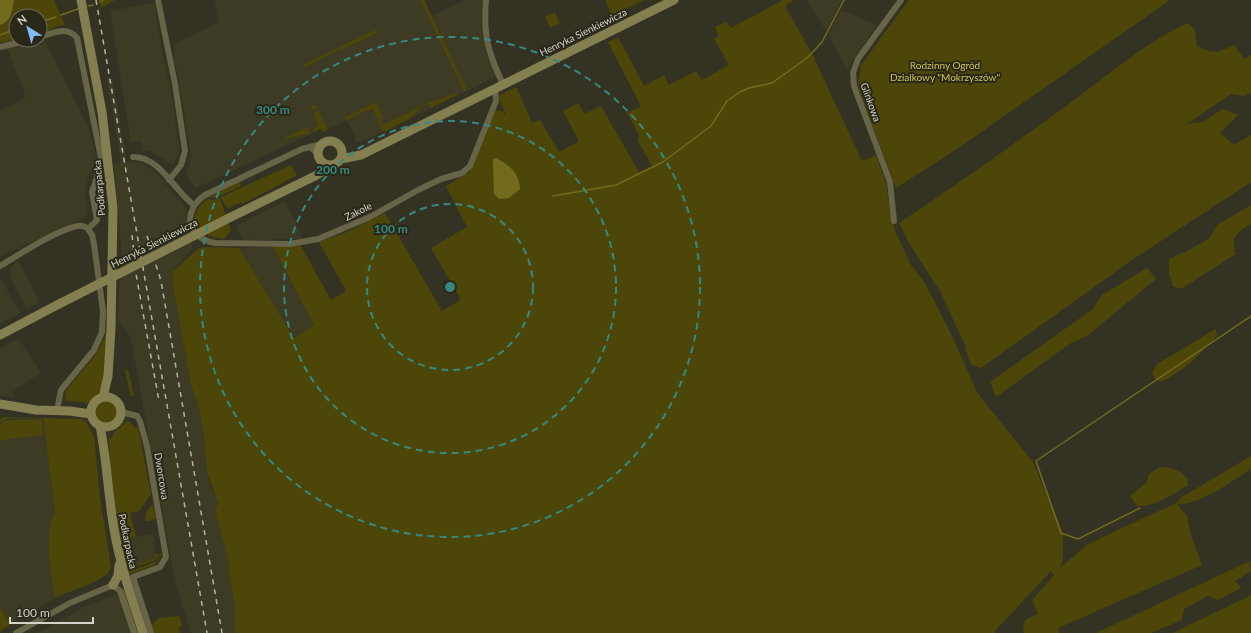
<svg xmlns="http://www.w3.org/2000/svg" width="1251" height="633" font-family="Lato,sans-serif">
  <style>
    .built { fill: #3e3b24 }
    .green { fill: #4d4609 }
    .water { fill: #736a1d }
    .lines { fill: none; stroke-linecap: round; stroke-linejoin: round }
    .stream { stroke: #736a1d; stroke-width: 1.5 }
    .street { stroke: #676447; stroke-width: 6 }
    .secondary { stroke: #847f51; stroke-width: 9 }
    .rail { stroke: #b4b3a7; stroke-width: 1.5; stroke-dasharray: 5 5; stroke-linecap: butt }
    .secondary-bridge { stroke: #847f51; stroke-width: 9 }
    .ring { fill: none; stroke: #368980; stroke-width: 2; stroke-dasharray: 7 5 }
    .labels { text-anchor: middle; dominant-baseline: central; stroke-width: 4; stroke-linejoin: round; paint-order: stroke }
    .street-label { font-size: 10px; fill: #d4d3c9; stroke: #2a2919 }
    .park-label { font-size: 10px; fill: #cdc159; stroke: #2a2919 }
    .centre { fill: #368980; stroke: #2a2919; stroke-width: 2 }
    .ring-label { font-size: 12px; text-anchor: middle; font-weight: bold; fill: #368980; stroke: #2a2919; stroke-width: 4; stroke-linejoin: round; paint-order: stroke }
  </style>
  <rect width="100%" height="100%" fill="#343323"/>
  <!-- built -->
  <path class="built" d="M 214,0 L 424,0 L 432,16 L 465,0 L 483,0 L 481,27 L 487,56 L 497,76 L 366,140 L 355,143 L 356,138 L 347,120 L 323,132 L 321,129 L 196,188 L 186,175 L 191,157 L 179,81 L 174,60 L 174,44 L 219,22 Z
    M 807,0 L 842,0 L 826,31 Z
    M 154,3 L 162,52 L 171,90 L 179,151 L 173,165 L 150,151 L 143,151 L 141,141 L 131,142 L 110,11 Z
    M 841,10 L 877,25 L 847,69 L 828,35 Z
    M 44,39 L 90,131 L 98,164 L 89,174 L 87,181 L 85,197 L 87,206 L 86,207 L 88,216 L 0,257 L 0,111 L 26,97 L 7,48 Z
    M 112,77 L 127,162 L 143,163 L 150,168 L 159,175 L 173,195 L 178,198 L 187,209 L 187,220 L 193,238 L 191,250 L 172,272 L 173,286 L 191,385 L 198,404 L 204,434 L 206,462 L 210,484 L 218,503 L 215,512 L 228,558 L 229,575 L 235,607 L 235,633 L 191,633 L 176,585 L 133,350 L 130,336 L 118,321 L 120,268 L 123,267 L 114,164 L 121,162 L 107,78 Z
    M 285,201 L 303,239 L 243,240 L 236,226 Z
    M 273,247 L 314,325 L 294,338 L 239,248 Z
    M 18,261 L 40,302 L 27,309 L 10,276 L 10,268 Z
    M 0,277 L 20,313 L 0,324 Z
    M 18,338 L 41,373 L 14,390 L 13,398 L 0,395 L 0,349 Z
    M 8,418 L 43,418 L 65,593 L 0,629 L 0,422 Z
    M 154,534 L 155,558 L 130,567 L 124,539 Z
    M 119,593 L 131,633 L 37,633 L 86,606 Z"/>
  <!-- green -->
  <path class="green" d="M 14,0 L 54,0 L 65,25 L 57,26 L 40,35 L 40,16 L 16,16 L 16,40 L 0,43 L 0,25 C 12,21 12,11 14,0 Z
    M 99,0 L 115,0 L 101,8 Z
    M 420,0 L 424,0 L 467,90 L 464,91 Z
    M 605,0 L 644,0 L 612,16 Z
    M 783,0 L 794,0 L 785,6 L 812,54 L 862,161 L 876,155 L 886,183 L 890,212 L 896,233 L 911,265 L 925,283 L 952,336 L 978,394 L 1033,462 L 1063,533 L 1063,559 L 1060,568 L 1088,544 L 1176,503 L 1182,497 L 1251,456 L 1251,469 C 1233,481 1198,506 1177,504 L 1187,516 L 1191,535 L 1202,565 L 1058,628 L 1059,633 L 1024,633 L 1023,629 L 1025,620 L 1038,614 L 1032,600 L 1054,575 L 1051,571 L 995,631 L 995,633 L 235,633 L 235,607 L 229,575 L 228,558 L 215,512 L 218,503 L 207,472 L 204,434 L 198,404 L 191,385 L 173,286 L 172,272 L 198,249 L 204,247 L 239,248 L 294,338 L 314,325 L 273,247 L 301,246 L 331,300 L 346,291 L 319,242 L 347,232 L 385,213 L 442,311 L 461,300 L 431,248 L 467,227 L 446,186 L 468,173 L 472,168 L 495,111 L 500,110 L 506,115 L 498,96 L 516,87 L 532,122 L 540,120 L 559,152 L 579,141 L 563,111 L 578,103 L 584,114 L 601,106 L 639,172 L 652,166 L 638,141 L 639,135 L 627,113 L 641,106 L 608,42 L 618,37 L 644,86 L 664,75 L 669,85 L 696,71 L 702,80 L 729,65 L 714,39 L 719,36 L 715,27 L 726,22 L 731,28 Z
    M 909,0 L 1170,0 L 954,151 L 896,188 L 858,87 L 861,65 Z
    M 555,12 L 560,24 L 550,28 L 545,17 Z
    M 1188,23 L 1195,30 L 1197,46 C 1213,55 1218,53 1234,45 L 1244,59 L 1251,55 L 1251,93 L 1244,96 L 1231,94 L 1187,124 L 1202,122 L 1223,109 L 1238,115 L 1220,133 L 1234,145 L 1251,135 L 1251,182 L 1132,260 L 981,368 L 971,365 L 965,348 L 966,347 L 940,291 L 910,245 L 899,223 C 957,185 1014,144 1070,103 C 1107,76 1146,42 1188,23 Z
    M 373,26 L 378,36 L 376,33 L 341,50 L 339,47 L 374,30 Z
    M 338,48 L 339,50 L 305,67 L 306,70 L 302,61 L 304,64 Z
    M 456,93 L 458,94 L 431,108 L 428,103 Z
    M 376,102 L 383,117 L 380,119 L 383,125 L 424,105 L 409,119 L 384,132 L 372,108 L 347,120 L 348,122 L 344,118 Z
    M 313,105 L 316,106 L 328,130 L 323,132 L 321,129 L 314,132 L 313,129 L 318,125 L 314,113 L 318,111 L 317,108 L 312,110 L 311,106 Z
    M 307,127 L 310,134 L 298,135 L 286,140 L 285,138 Z
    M 291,165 L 297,175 L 294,177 L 242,204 L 241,202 L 227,209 L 221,197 Z
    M 239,182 L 241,186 L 215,198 L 209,197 Z
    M 220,198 L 231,231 L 224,239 C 197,237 183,216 208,199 L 214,200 Z
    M 1251,205 L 1251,224 L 1240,231 L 1234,238 L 1234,251 L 1236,254 L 1181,289 L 1173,286 L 1169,273 L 1169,259 L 1187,251 L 1209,239 L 1217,225 Z
    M 1147,268 L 1156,279 L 1087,336 L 1071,343 L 996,397 L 990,382 L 1093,309 L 1102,295 Z
    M 1216,329 L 1217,336 C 1198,355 1186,370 1161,382 L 1155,379 L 1152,373 L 1157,364 Z
    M 107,332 L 104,374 L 100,393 L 85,405 L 85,402 L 66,401 L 65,392 L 97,353 Z
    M 125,369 L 128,370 L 134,396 L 130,395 Z
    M95 412a11 11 0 1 1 22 0a11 11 0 1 1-22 0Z
    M 6,417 L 81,419 L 86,422 L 94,436 L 100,497 L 111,568 C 106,582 70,590 55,598 C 51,570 43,540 55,513 L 43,418 L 8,418 L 0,422 L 1,418 Z
    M 8,420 L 42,420 L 43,435 L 7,439 L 0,441 L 0,424 Z
    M 127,421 L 130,422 L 135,428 L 138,427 L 151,494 L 139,511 L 130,513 L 136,537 L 124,539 L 130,567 L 155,558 L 155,554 L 159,554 L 155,560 L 133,568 L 134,570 L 156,561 L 161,553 L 162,554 L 154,565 L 128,575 C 116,531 109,483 109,438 L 112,438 L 114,432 Z
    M 1160,467 C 1172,467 1180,470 1188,479 L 1187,486 C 1172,494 1155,507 1137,506 L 1130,496 L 1147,482 L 1149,474 Z
    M 153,504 L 156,519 L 150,520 L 149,516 L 149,521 L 145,521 L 146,512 Z
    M 1250,561 L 1251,571 L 1235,581 L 1241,588 L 1218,600 L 1208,596 L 1184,609 L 1182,620 L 1151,633 L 1096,633 Z
    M 1251,595 L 1251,633 L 1173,633 Z
    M 0,607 L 10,625 L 0,631 Z
    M 180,616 L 182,626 L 179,627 L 180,633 L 154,633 L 151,625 L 159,618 Z"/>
  <!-- water -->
  <path class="water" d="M 0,0 L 14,0 C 12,11 12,21 0,25 Z
    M 497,158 C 510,167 519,172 520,189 L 509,198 L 499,199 L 494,194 L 493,159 Z"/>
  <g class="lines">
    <!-- stream -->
    <path class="stream" d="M 100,2 L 103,0
      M 88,6 L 93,5
      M 61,15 L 78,9
      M 40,22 L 56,17
      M 0,35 L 16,29
      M 553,196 L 616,185 L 663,162 L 711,126 L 727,101 L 740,92 L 749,88 L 772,83 L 807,58 L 822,42 L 844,0
      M 1140,508 L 1078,539 L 1061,533 L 1036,461 L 1251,316
      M 123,590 L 137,633"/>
    <!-- street -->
    <path class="street" d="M 158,0 L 175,84 L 185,151 L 181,165 L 169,180
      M 486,0 C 483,35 488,53 503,84
      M 40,37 C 53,33 67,25 77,38 L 102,163 L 92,192 L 97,220 L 88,229 L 92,235 L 94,244 L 103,311 L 102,332 L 94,350 L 61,390 L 57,410
      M 0,47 L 29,40
      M 322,144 L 302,149 L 205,195 C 182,211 186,238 215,243 L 290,244 L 318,239 L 370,217 L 418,190 L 441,179 L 462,173 L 470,166 L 496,101 L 495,88
      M 310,147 L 318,154
      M 133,157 C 161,157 174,191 194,205
      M 894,221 L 890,182 L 854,86 L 853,73 L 858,59 L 901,0
      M 0,266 C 20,254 55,231 77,226 C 82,225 85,226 88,229
      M 121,412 L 137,416 L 140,421 L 147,446 L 166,557 L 160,567 L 133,577 L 151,633
      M 16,633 L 70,603 L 113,585 L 120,591 L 134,633"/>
    <!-- secondary -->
    <path class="secondary" d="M 81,0 L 102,112 L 113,208 L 111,328 L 108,376 L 103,397
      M318 153a12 12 0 1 1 24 0a12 12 0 1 1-24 0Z
      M 341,159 L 361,155 L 674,0
      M 231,217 L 315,176 L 333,165
      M 0,335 L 59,304
      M91 412a15 15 0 1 1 30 0a15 15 0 1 1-30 0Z
      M 0,404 L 36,410 L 70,411 L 91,414
      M 100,426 C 107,460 108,495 114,529 C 120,565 132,599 143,633
      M 113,585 L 118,576 L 119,565"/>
    <!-- rail -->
    <path class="rail" d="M 96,0 L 207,633
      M 132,235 L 136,274 L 159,401
      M 147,236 L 161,281 L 222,633"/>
    <!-- secondary-bridge -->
    <path class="secondary-bridge" d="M 59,304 L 231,217"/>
  </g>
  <!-- distance rings -->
  <g class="ring">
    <circle cx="450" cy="287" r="83"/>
    <circle cx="450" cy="287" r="166"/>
    <circle cx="450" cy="287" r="250"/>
  </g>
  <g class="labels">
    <!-- street labels -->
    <g class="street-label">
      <text transform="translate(583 32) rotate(-26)">Henryka Sienkiewicza</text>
      <text transform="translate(871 102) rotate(70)">Glinkowa</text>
      <text transform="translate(99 188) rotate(-95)">Podkarpacka</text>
      <text transform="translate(358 211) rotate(-26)">Zakole</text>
      <text transform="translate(154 243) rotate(-27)">Henryka Sienkiewicza</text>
      <text transform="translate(162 476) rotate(81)">Dworcowa</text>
      <text transform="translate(128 541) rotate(78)">Podkarpacka</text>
    </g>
    <!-- park labels -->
    <g class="park-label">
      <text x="945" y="65">Rodzinny Ogród<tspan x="945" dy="12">Dzialkowy "Mokrzyszów"</tspan></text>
    </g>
  </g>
  <circle cx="450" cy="287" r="6" class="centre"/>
  <g class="ring-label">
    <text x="273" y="114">300 m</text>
    <text x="333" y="174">200 m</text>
    <text x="391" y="233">100 m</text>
  </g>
  <!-- north arrow -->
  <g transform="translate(28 28) rotate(323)"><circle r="19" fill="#2a2919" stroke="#6e6d5f"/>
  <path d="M0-3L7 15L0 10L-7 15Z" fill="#85bbfb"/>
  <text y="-6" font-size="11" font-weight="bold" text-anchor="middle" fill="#d4d3c9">N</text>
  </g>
  <!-- scale -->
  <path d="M10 617v6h83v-6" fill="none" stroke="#d4d3c9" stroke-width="2"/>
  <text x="16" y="617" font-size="12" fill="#d4d3c9" stroke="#2a2919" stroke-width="3" paint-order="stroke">100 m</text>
</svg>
